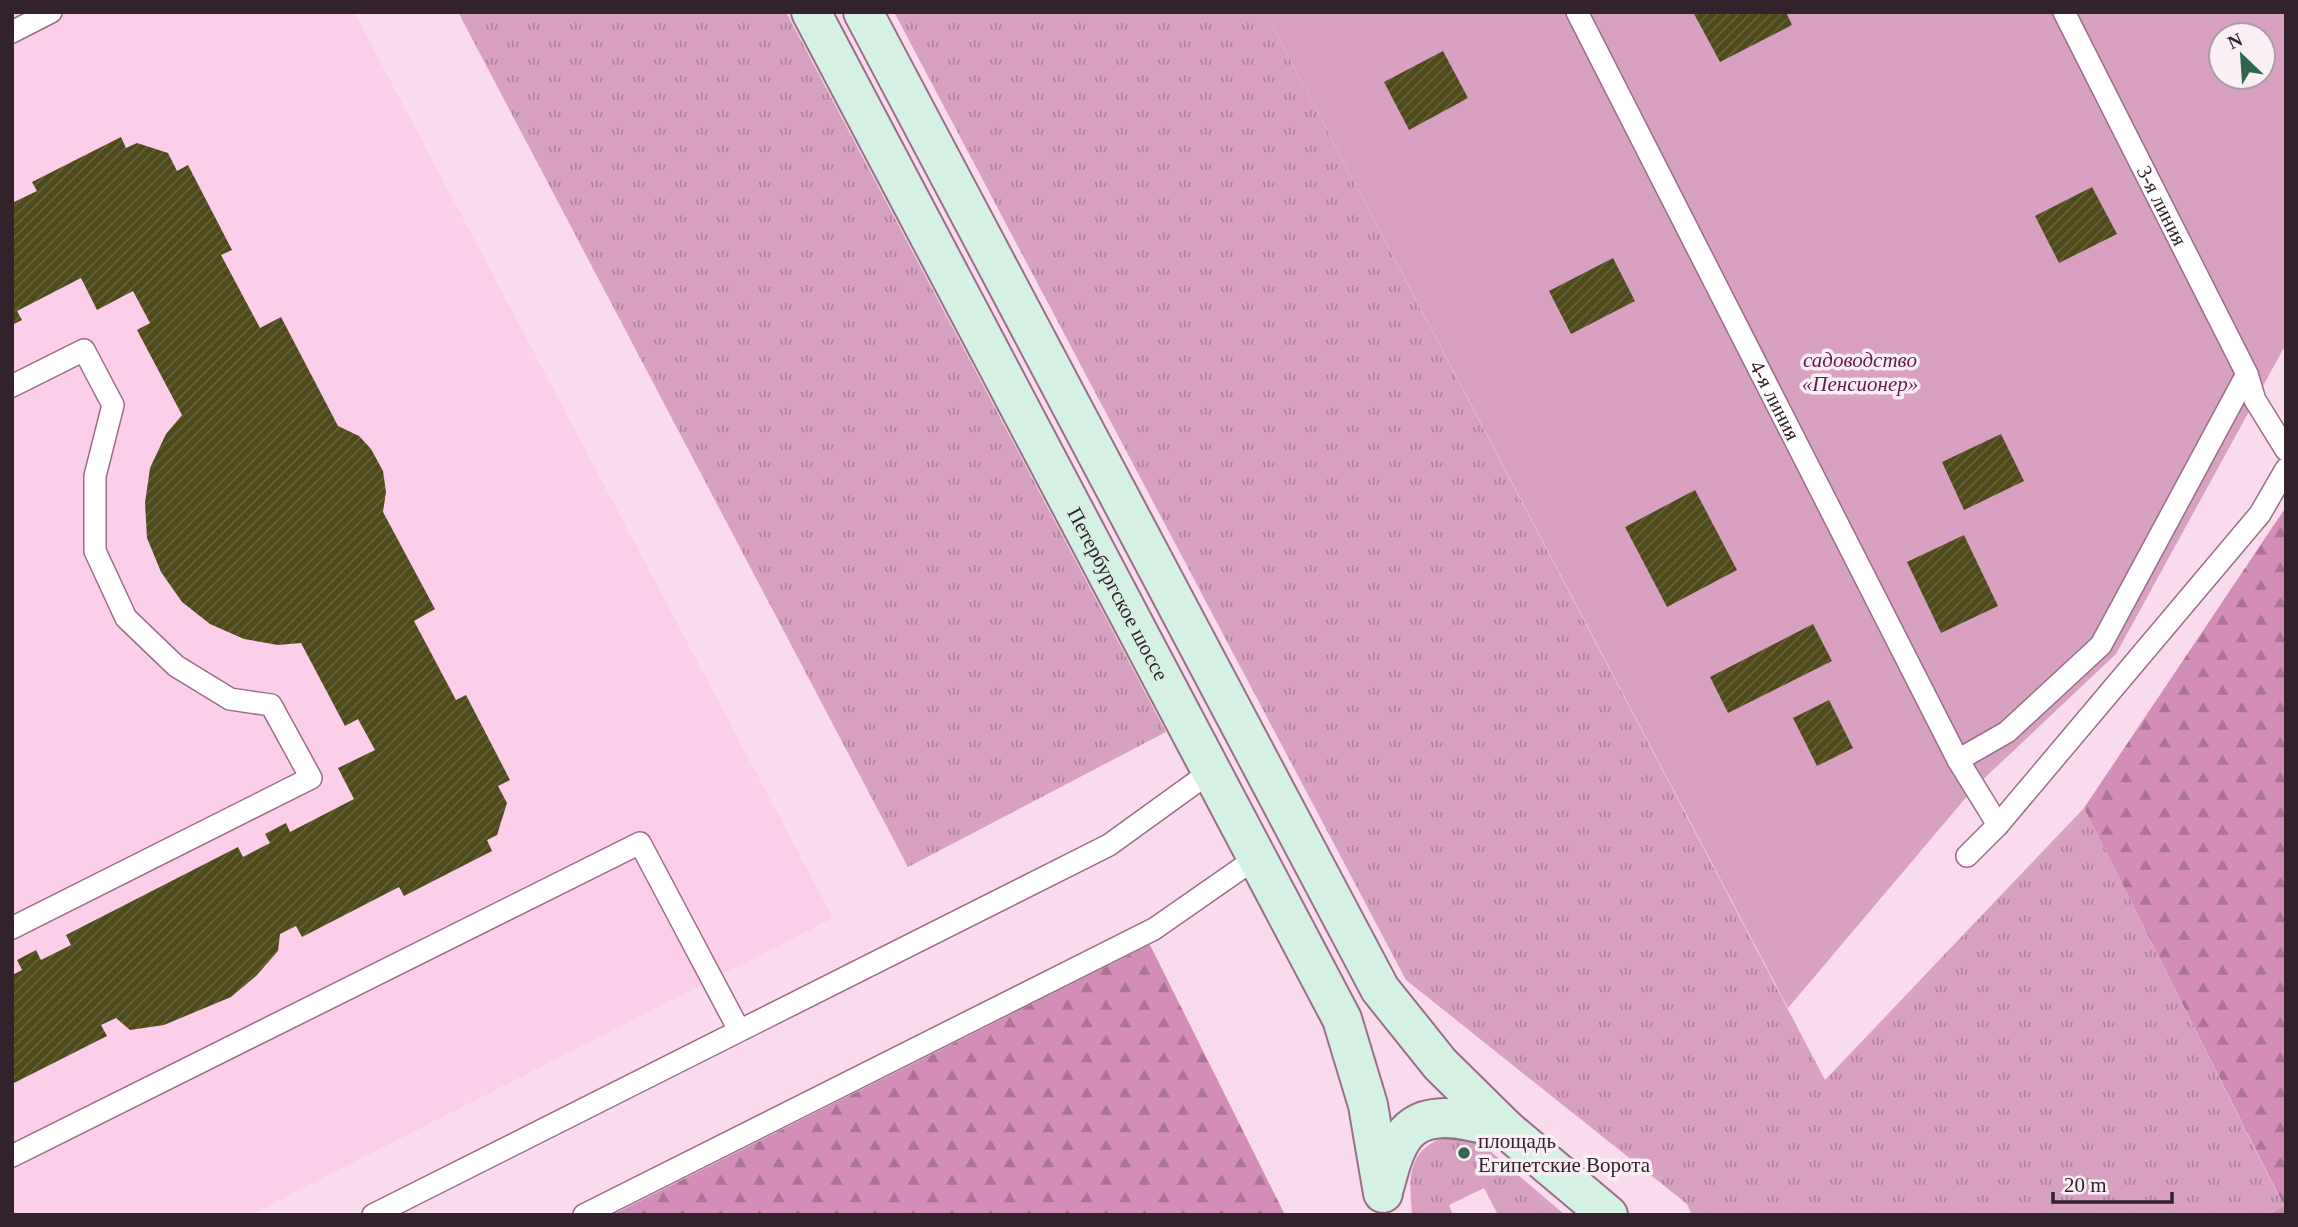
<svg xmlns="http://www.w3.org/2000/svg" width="2298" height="1227" font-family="'Times New Roman',serif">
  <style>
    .built { fill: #fccee9 }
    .grass { fill: url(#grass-tufts) }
    .forest { fill: url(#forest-firs) }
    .garden { fill: #d8a1c2; fill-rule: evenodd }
    .building { fill: url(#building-hatch) }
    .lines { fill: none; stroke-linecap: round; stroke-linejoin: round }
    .service-casing { stroke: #9a6e89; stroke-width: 24 }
    .secondary-casing { stroke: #9a6e89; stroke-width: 42 }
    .service { stroke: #fff; stroke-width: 21 }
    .secondary { stroke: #d4f1e4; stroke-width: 38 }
    .poi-dot { fill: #2f674e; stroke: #faeff5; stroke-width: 2.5 }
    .labels { text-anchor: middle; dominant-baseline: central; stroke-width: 7; stroke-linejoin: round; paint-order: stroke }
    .street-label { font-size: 21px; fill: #33212c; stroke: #faeff5 }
    .park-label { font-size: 21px; font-style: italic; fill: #66174f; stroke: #faeff5 }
    .poi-label { font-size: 21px; fill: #33212c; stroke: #faeff5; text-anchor: start }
  </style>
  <defs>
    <pattern id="grass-tufts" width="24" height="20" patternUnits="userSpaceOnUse" patternTransform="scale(1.75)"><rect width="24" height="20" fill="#d8a1c2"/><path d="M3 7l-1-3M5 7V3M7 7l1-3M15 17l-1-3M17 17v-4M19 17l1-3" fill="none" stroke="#b0839e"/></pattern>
    <pattern id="forest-firs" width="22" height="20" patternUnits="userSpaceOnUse" patternTransform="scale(1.75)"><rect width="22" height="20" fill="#d28eb8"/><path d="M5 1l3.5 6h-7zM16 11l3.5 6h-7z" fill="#ab7496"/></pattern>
    <pattern id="building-hatch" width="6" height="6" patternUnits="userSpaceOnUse" patternTransform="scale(1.75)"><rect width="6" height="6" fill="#4f4a1a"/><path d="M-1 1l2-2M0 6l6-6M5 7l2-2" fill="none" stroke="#66613b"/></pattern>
  </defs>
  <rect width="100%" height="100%" fill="#fadbed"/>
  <!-- built -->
  <path class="built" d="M 12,12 L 354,12 L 833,918 L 250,1215 L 12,1215 Z"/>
  <!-- grass -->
  <path class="grass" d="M 458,12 L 786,12 L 1166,732 L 908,867 Z
    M 894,12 L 1265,12 L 1825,1080 L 2084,808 L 2284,1207 L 2268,1215 L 1692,1215 L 1687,1204 L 1406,980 Z
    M 1450,1135 L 1467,1137 L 1482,1144 L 1565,1215 L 1498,1215 L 1484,1188 L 1449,1205 L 1453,1215 L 1412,1215 C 1409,1176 1406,1149 1450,1135 Z"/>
  <!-- forest -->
  <path class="forest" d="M 2286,507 L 2286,1215 L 2268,1215 L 2284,1206 L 2084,808 Z
    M 1150,945 L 1285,1215 L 612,1215 L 1149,945 Z"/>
  <!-- garden -->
  <path class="garden" d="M 1265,12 L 2286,12 L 2286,344 L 2116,654 L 1974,788 L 1788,1008 ZM 2221,35 L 2263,35 L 2263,77 L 2221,77 Z"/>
  <!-- building -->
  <path class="building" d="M 1693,12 L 1786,12 L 1792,25 L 1720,62 Z
    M 1443,51 L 1468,98 L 1409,130 L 1384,82 Z
    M 121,137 L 126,148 L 137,143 L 168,153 L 177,171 L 188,165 L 232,250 L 221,255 L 260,328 L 281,317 L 338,426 L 359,436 L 371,449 L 383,471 L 386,492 L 383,512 L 435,609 L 414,621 L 456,700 L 466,695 L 510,780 L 498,786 L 507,803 L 497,835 L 487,840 L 492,851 L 404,896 L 399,887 L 302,937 L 296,926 L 280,934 L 278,951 L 256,976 L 231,997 L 164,1025 L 130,1030 L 116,1018 L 101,1025 L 107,1036 L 12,1084 L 12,975 L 22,970 L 17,960 L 36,950 L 41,960 L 71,945 L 66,935 L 238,847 L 243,857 L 270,843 L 265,834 L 286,823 L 290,832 L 354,799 L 338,768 L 375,750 L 358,719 L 345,726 L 301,643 L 278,645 L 244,639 L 210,624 L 182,602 L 161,572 L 147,538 L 145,503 L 150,468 L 166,434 L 182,415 L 137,330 L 150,323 L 133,291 L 97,310 L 81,278 L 17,311 L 22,320 L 12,325 L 12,203 L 37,191 L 32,182 Z
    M 2092,187 L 2117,234 L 2059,263 L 2035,216 Z
    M 1613,258 L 1635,301 L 1571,334 L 1549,291 Z
    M 2001,434 L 2024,481 L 1964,510 L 1942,462 Z
    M 1695,490 L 1737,570 L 1667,607 L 1625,527 Z
    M 1964,535 L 1998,606 L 1941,633 L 1907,562 Z
    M 1813,624 L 1832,661 L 1728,713 L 1710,677 Z
    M 1829,700 L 1853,748 L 1817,766 L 1793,718 Z"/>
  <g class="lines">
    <!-- service casing -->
    <g class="service-casing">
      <g id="service">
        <path id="s1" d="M 1577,12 L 1958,760 L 1998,825"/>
        <path id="s2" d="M 2064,12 L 2247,374 L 2255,400 L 2286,450"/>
        <path d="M 12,32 L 51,12"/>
        <path d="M 12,386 L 84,350 L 113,405 L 95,476 L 95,551 L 126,618 L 176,666 L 230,699 L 271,705 L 311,778 L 12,928"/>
        <path d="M 1958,760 L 2007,732 L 2101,645 L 2247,374"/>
        <path d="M 1967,856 L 1998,825 L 2260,514 L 2286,469"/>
        <path d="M 12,1156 L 640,843 L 739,1030"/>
        <path d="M 373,1215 L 1109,845 L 1210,772"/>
        <path d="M 584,1215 L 1154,929 L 1256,858"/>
      </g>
    </g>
    <!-- secondary casing -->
    <g class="secondary-casing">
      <g id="secondary">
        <path id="s3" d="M 811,12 L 1342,1019 L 1368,1105 L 1383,1193"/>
        <path d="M 863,12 L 1380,989 L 1440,1064 L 1507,1130 L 1608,1215"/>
        <path d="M 1384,1188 C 1388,1175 1391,1159 1398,1146 C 1419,1102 1470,1121 1507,1130"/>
      </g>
    </g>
    <!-- service -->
    <use href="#service" class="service"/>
    <!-- secondary -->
    <use href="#secondary" class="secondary"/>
  </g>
  <!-- markers -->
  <circle class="poi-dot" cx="1464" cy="1153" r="7"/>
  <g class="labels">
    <!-- street labels -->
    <g class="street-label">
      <text stroke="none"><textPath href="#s2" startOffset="217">3-я линия</textPath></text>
      <text stroke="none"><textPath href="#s1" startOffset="436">4-я линия</textPath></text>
      <text stroke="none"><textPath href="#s3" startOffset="658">Петербургское шоссе</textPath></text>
    </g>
    <!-- park labels -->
    <g class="park-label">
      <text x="1860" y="360">садоводство<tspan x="1860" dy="24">«Пенсионер»</tspan></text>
    </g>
    <!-- poi labels -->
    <g class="poi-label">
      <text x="1478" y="1141">площадь<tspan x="1478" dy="24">Египетские Ворота</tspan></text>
    </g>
  </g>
  <!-- border -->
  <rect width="2298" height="1227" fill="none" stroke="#33212c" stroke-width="28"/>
  <!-- north arrow -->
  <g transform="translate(2242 56) rotate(335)"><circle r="33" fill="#faeff5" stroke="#aa9da5" stroke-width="2"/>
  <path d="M0-5L12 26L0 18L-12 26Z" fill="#2f674e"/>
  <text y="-10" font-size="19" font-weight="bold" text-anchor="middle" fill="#33212c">N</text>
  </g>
  <!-- scale -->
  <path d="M2053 1192v10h119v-10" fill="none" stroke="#33212c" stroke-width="3.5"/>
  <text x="2064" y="1192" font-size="21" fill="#33212c" stroke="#faeff5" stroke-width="5" paint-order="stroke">20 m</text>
</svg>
